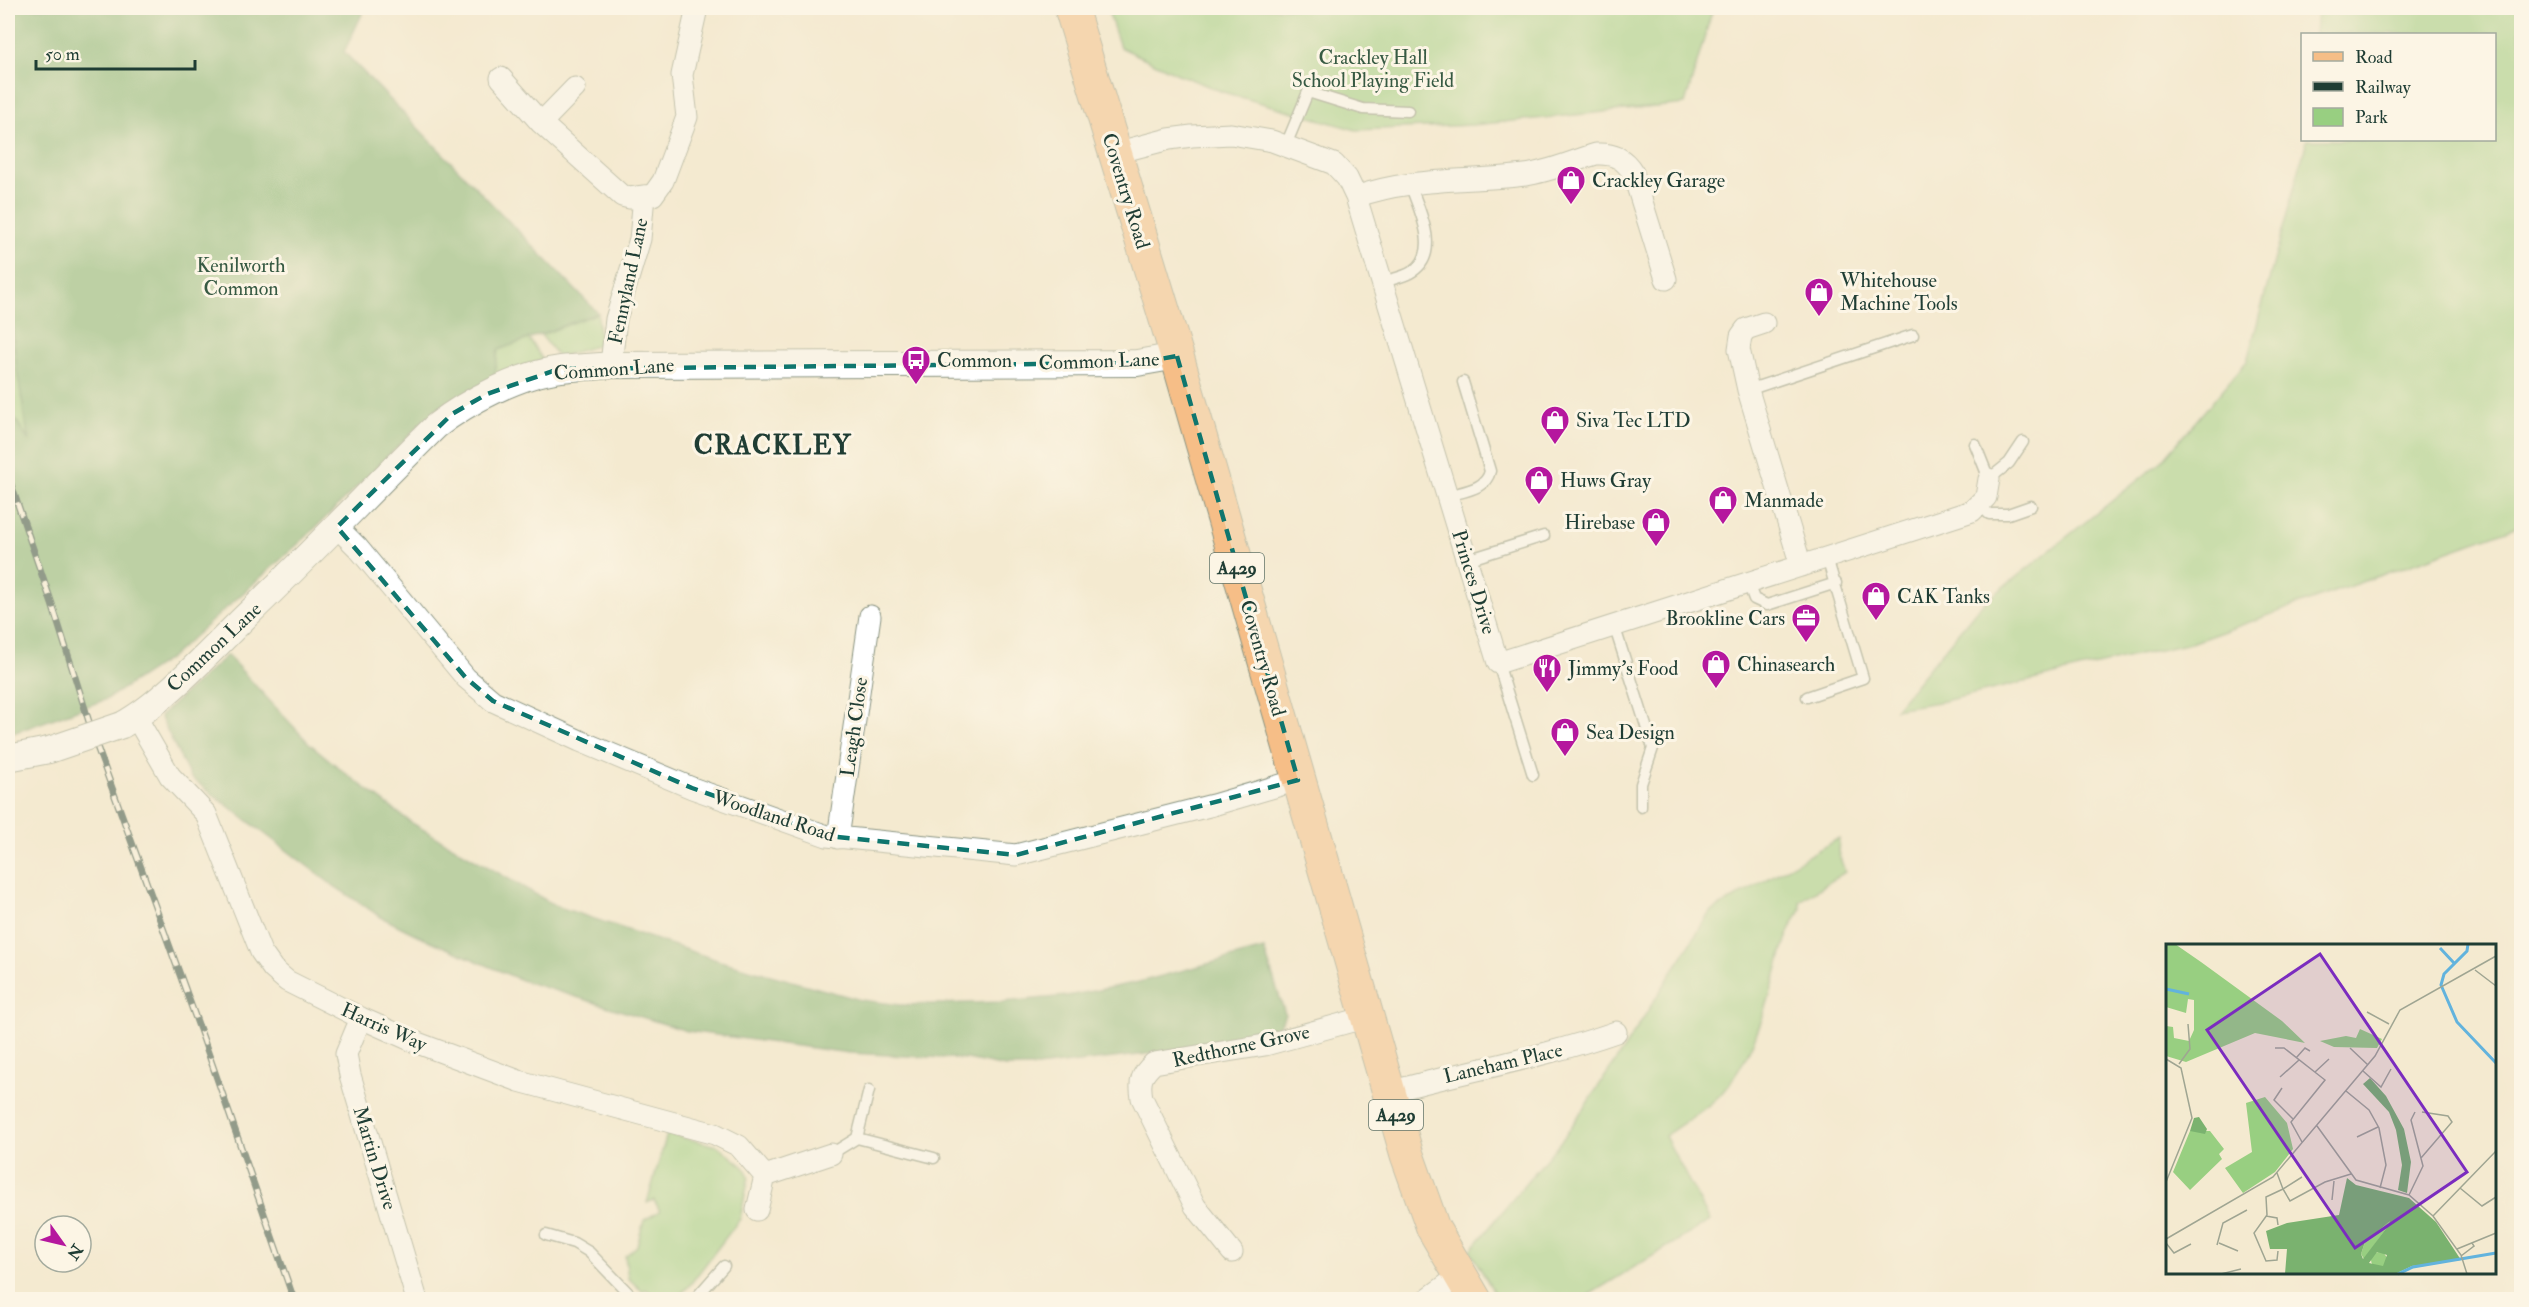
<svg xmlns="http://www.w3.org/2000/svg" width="2529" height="1307" font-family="'IM FELL Double Pica',serif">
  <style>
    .green { fill: #98cf81; stroke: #5c865a; stroke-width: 1.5 }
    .forest { fill: #7ab26f; stroke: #4c7852; stroke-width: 1.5 }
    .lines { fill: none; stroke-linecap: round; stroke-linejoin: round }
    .service-casing { stroke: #8a9482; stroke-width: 13 }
    .minor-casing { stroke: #8a9482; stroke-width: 23 }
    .tertiary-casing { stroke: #8a9482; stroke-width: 28 }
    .primary-casing { stroke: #8a9482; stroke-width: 35 }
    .service { stroke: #fff; stroke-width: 10 }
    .minor { stroke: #fff; stroke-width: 21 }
    .tertiary { stroke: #fff; stroke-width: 26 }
    .primary { stroke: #f6be87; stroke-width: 33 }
    .rail-casing { stroke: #1f3d34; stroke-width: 7 }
    .rail { stroke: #fcf5e5; stroke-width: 4.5; stroke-dasharray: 14; stroke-linecap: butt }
    .tertiary-bridge-casing { stroke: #8a9482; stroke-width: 28; stroke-linecap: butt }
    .tertiary-bridge { stroke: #fff; stroke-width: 26 }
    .marked { fill: none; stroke: #0f766e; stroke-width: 4.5; stroke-dasharray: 12 8; stroke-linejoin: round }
    .labels { text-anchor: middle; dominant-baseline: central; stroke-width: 6; stroke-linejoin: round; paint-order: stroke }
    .shield { fill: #fcf5e5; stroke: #617469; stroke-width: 1.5 }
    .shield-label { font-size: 18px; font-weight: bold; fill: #1f3d34 }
    .park-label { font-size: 20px; fill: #375a43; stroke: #fcf5e5 }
    .poi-label { font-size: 20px; fill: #1f3d34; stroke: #fcf5e5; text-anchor: start }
    .street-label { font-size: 20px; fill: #1f3d34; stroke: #fcf5e5 }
    .district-label { font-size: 26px; font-weight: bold; letter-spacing: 1.5px; fill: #1f3d34; stroke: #fcf5e5 }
    .inset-river { fill: none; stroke: #62b3dd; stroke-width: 3 }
    .inset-road { fill: none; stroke: #9fa592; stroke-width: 1.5 }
    .view { fill: #7b2cbf; fill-opacity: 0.15; stroke: #7b2cbf; stroke-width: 3 }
    .inset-edge { fill: none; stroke: #1f3d34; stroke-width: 3 }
  </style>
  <rect width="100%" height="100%" fill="#fcf5e5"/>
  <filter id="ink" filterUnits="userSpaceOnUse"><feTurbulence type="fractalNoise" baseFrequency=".0167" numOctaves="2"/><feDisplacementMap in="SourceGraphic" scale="12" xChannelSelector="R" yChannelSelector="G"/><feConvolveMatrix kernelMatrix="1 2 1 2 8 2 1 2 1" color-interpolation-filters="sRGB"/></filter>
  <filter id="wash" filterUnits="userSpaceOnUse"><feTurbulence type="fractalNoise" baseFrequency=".008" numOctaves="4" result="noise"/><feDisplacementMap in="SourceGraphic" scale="24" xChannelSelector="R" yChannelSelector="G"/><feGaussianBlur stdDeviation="1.35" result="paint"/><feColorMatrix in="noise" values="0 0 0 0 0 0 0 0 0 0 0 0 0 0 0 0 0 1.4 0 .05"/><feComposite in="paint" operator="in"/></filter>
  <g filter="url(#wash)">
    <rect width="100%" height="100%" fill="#f4ead0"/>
    <!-- green -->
    <path class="green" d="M 1107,8 L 1713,8 L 1685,104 L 1473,125 L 1356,130 L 1223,92 L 1178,74 L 1120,47 Z
      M 2317,8 L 2521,8 L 2521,525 L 2194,642 L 1944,701 L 1895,709 L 1980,606 L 2162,461 L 2247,361 L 2307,140 L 2494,140 L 2494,34 L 2315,34 Z
      M 8,172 C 18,208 8,245 8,282 C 9,335 21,390 30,442 L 8,408 Z
      M 598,313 L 599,345 L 558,357 L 541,335 Z
      M 529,339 L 543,360 L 494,379 L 497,350 Z
      M 1839,838 L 1838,852 L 1845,872 L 1800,901 L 1801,909 C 1786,933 1783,950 1775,978 C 1764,1017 1749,1063 1721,1094 C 1705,1111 1683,1122 1665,1136 L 1710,1221 L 1582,1299 L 1498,1299 L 1470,1251 L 1565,1136 L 1625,1047 L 1710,912 Z
      M 667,1134 L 718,1146 L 744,1167 L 749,1176 L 740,1219 L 689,1286 L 676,1299 L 659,1299 L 646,1289 L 643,1292 L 628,1278 L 625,1256 L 637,1246 L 644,1220 L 660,1211 L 654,1200 L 647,1203 Z"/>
    <!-- forest -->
    <path class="forest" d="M 8,8 L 365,8 L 344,52 L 598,313 L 498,350 L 494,379 L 434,411 L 305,538 L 170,658 L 107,699 L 8,735 L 8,408 L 29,441 L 17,370 L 8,282 L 13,192 L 8,172 Z
      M 227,655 L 308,742 L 344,772 L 412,823 L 556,906 L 720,961 L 861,1000 L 901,1005 L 1003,1002 L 1067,996 L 1139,982 L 1264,949 L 1285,1014 L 1276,1035 L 1191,1049 L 1036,1067 L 1005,1067 L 967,1059 L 849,1053 L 687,1031 L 521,980 L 421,937 L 381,917 L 331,884 L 190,777 L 160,716 Z"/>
  </g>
  <g filter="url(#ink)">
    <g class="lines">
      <!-- service casing -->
      <g class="service-casing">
        <path id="service" d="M 1286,145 L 1308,92 L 1363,109 L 1408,111
          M 1382,282 C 1392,279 1405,277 1413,271 C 1442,252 1418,208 1410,184
          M 1748,390 L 1913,335
          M 1975,444 L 1989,479 L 2009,463 L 2023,442
          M 1447,496 C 1463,491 1486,490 1490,471 L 1463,382
          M 1980,505 L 1989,514 L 2008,514 L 2031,506
          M 1467,560 L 1544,536
          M 1748,583 L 1754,599 L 1767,605 L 1836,583
          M 1614,625 L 1653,748 L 1641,784 L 1641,807
          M 1498,663 L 1533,775
          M 1807,697 L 1863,678 L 1827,558
          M 857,1138 L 934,1158
          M 831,1154 L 857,1138 L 869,1090
          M 546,1235 L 574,1243 L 589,1252 L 635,1300
          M 694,1300 L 724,1266"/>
      </g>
      <!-- minor casing -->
      <g class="minor-casing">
        <path id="minor" d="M 501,78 L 541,123 L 622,196 L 630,198 L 644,196
          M 541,123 L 575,88
          M 1115,153 L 1169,139 L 1192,136 L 1231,134 L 1272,141 L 1334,164 L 1347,178 L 1356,197 L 1498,663 L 1972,511 L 1986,497 L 1989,479
          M 1356,197 C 1410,177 1469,182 1525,175 C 1549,172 1573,161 1596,154 C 1613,153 1624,158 1633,173 L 1666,279
          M 1764,323 L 1746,329 L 1741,336 L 1739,349 L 1748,390 L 1801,566
          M 611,365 L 616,319 L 640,239 L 644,196 L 653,195 L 663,181 L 687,117 L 682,75 L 697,8
          M 337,527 L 358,548 L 466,678 L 493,701 L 580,741 L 692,788 L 827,836 L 1016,855 L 1213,805 L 1298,780
          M 136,717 L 170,776 L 206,814 L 261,952 L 273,969 L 287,981 L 361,1018 L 415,1042 L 519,1081 L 715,1134 L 739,1146 L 765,1176 L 757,1210
          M 838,838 L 870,616
          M 361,1018 L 346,1054 L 350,1075 L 417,1300
          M 1389,1092 C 1465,1071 1542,1058 1616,1032
          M 765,1176 L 831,1154
          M 1232,1252 L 1195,1206 L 1142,1098 C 1139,1081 1141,1075 1154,1063 L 1265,1045 L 1367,1017
          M 1426,1300 L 1459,1276"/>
      </g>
      <!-- tertiary casing -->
      <g class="tertiary-casing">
        <path id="tertiary" d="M 122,725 C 163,703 211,650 245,617 C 310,555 372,489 436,426 C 468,401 520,374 561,369 C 577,367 594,367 611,365 L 1137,363 L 1177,356
          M 8,758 L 49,750"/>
      </g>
      <!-- primary casing -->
      <g class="primary-casing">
        <path id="primary" d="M 1071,8 L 1177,356 L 1407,1155 L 1433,1228 L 1475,1300"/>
      </g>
      <!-- service -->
      <use href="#service" class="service"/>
      <!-- minor -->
      <use href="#minor" class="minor"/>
      <!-- tertiary -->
      <use href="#tertiary" class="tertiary"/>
      <!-- primary -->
      <use href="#primary" class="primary"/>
      <!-- rail casing -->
      <g class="rail-casing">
        <path id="rail" d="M 8,476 L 52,604 L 96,744 L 203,1038 L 294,1300"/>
      </g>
      <!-- rail -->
      <use href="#rail" class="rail"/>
      <!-- tertiary-bridge casing -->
      <g class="tertiary-bridge-casing">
        <path id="tertiary-bridge" d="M 49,750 L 122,725"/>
      </g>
      <!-- tertiary-bridge -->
      <use href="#tertiary-bridge" class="tertiary-bridge"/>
    </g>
  </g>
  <!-- marked area -->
  <path d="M0 0H2529V1307H0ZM 1177,356 L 1298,780 L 1016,855 L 827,836 L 692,788 L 493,701 L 466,678 L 337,527 L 452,414 L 487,394 L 559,369 L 1137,363 Z" fill="#f4ead0" fill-opacity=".55" fill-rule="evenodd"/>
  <path class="marked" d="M 1177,356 L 1298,780 L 1016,855 L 827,836 L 692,788 L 493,701 L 466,678 L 337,527 L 452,414 L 487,394 L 559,369 L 1137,363 Z"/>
  <!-- icons -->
  <defs>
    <g id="shop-pin" transform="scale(1.5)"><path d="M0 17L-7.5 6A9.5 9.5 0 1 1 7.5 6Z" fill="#b5179e" stroke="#fcf5e5"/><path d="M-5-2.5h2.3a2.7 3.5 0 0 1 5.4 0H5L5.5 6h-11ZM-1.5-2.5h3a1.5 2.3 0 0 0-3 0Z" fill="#fff"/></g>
    <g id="bus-pin" transform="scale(1.5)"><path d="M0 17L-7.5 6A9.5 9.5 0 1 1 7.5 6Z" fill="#b5179e" stroke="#fcf5e5"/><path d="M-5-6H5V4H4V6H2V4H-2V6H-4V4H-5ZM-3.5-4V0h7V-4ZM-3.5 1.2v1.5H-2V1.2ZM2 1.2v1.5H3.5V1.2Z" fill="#fff"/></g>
    <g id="office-pin" transform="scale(1.5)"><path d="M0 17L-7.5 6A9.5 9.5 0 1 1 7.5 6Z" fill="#b5179e" stroke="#fcf5e5"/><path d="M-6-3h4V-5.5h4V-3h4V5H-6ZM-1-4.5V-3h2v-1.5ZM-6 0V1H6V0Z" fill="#fff"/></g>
    <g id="restaurant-pin" transform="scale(1.5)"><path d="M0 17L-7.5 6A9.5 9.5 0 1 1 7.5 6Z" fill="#b5179e" stroke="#fcf5e5"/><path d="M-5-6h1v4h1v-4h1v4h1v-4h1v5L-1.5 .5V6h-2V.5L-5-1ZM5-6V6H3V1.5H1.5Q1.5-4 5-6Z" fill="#fff"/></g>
  </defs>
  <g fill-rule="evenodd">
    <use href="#shop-pin" x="1571" y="180"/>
    <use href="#shop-pin" x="1819" y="292"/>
    <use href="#bus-pin" x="916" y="360"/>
    <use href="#shop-pin" x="1555" y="420"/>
    <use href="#shop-pin" x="1539" y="480"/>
    <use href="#shop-pin" x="1723" y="500"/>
    <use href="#shop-pin" x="1656" y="522"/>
    <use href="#shop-pin" x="1876" y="596"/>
    <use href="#office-pin" x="1806" y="618"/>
    <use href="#shop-pin" x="1716" y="664"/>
    <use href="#restaurant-pin" x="1547" y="668"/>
    <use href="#shop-pin" x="1565" y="732"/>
  </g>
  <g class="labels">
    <!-- shield labels -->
    <g class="shield">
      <rect x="1210" y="553" width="54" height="30" rx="4.5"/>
      <rect x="1369" y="1100" width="54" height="30" rx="4.5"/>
    </g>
    <g class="shield-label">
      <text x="1237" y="568">A429</text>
      <text x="1396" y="1115">A429</text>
    </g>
    <!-- park labels -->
    <g class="park-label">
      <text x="1373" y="57">Crackley Hall<tspan x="1373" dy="23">School Playing Field</tspan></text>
      <text x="241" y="265">Kenilworth<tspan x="241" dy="23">Common</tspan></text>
    </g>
    <!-- poi labels -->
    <g class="poi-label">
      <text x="1592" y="180">Crackley Garage</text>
      <text x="1840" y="280">Whitehouse<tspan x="1840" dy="23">Machine Tools</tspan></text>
      <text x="937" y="360">Common</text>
      <text x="1576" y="420">Siva Tec LTD</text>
      <text x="1560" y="480">Huws Gray</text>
      <text x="1744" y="500">Manmade</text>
      <text x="1635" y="522" text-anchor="end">Hirebase</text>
      <text x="1897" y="596">CAK Tanks</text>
      <text x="1785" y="618" text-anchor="end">Brookline Cars</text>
      <text x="1737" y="664">Chinasearch</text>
      <text x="1568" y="668">Jimmy's Food</text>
      <text x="1586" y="732">Sea Design</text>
    </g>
    <!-- street labels -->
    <g class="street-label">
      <text transform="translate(1126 191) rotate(73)">Coventry Road</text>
      <text transform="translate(628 281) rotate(-78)">Fennyland Lane</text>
      <text transform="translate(1099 361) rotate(-2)">Common Lane</text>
      <text transform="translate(614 369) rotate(-4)">Common Lane</text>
      <text transform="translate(1474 582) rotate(73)">Princes Drive</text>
      <text transform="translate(214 647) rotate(-43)">Common Lane</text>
      <text transform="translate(1263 658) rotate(74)">Coventry Road</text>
      <text transform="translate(854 727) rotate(-82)">Leagh Close</text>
      <text transform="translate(774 816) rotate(18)">Woodland Road</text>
      <text transform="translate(384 1027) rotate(24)">Harris Way</text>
      <text transform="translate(1241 1046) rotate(-12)">Redthorne Grove</text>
      <text transform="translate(1503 1063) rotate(-13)">Laneham Place</text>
      <text transform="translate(375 1158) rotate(73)">Martin Drive</text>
    </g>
    <!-- district labels -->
    <g class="district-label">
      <text x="773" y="446">CRACKLEY</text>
    </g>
  </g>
  <!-- overview -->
  <g transform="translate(2166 944)">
    <rect width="330" height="330" fill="#f4ead0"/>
    <path d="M 0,0 L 9,0 L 35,18 L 116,77 L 139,99 L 89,89 L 20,118 L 0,112 L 0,82 L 7,83 L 8,94 L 23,97 L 28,86 L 28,56 L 22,55 L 20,69 L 0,63 ZM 194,85 L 216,95 L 211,104 L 168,103 L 154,97 L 180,92 L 190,94 ZM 99,153 L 121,179 L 127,205 L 109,228 L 77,249 L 59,224 L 86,208 L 80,159 ZM 24,187 L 44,187 L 58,205 L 53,210 L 56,215 L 24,246 L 7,228 ZM 225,276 L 222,282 L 198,315 L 195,310 L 199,298 ZM205 316a8 8 0 1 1 16 0a8 8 0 1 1-16 0Z" fill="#98cf81"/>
    <path d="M 204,134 L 220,152 L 238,185 L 245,218 L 241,249 L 232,246 L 236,221 L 230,186 L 223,168 L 197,140 ZM 33,173 L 41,185 L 39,190 L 24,187 L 28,174 ZM 181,234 L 190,241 L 243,254 L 270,278 L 295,316 L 246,322 L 229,330 L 119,330 L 121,305 L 104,305 L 100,287 L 121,279 L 173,271 ZM 224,277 L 222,282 L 197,315 L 195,310 L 199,298 ZM 211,308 L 221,311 L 217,322 L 203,319 Z" fill="#7ab26f" fill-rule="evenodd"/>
    <path class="inset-river" d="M 302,0 L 301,7 L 278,30 L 275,41 L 291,78 L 330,119M 274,4 L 288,19M 0,45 L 23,50M 232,330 L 247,323 L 330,309"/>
    <path class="inset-road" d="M 309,26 L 330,42M 201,68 L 223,80M 109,104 L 118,104 L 159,136 L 125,178 L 136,198M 184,104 L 202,121M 130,114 L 139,104 L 144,107M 0,115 L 15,124 L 26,174 L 0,238M 13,120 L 24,105 L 22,80M 197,127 L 215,143 L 225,125M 149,128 L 163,115M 114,133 L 133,116M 116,144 L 108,156 L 127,175M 180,147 L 203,166 L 213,184 L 220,221 L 214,244M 151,182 L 190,236 L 243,251 L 267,272 L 295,311 L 301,330M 191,193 L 212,183M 255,214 L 286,178 L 282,172 L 256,168M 111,229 L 117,245 L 100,253 L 101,271 L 88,289 L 100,317 L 111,316 L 112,307M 136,233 L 117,245 L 124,257 L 159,238 L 185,230M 294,244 L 316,262 L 330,253M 243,251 L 257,222 L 245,176 L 249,168M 166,256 L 168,237M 100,272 L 111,274 L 112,281M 267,272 L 330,207M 0,295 L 107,233 L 209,112 L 234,66 L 330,12M 0,299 L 8,309 L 25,300M 53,299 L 72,307M 51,301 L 57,279 L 81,266M 291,305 L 330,289M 295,312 L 308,302 L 306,299M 55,330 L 75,325"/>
    <path class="view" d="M 154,10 L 301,228 L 189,304 L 41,86 Z"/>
    <rect width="330" height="330" class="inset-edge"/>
  </g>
  <!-- margin -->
  <rect width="2529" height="1307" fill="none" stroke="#fcf5e5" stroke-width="30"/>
  <!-- legend -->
  <rect x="2301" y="33" width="195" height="108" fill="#fcf5e5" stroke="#a4ab9e" stroke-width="1.5"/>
  <rect x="2313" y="52" width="30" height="9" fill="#f6be87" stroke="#a4ab9e" stroke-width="1.5"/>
  <text x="2355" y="63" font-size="18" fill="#1f3d34">Road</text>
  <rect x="2313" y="82" width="30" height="9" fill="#1f3d34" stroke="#a4ab9e" stroke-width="1.5"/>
  <text x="2355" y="93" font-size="18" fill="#1f3d34">Railway</text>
  <rect x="2313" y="108" width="30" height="18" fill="#98cf81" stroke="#a4ab9e" stroke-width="1.5"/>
  <text x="2355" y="123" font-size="18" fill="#1f3d34">Park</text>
  <!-- north arrow -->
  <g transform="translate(63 1244) rotate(124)"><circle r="28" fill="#fcf5e5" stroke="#a4ab9e" stroke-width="1.5"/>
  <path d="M0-4.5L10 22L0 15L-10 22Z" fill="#b5179e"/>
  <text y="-9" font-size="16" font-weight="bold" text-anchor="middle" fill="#1f3d34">N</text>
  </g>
  <!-- scale -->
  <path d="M36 60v9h159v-9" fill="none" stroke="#1f3d34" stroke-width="3"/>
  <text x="45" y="60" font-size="18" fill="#1f3d34" stroke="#fcf5e5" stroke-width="4.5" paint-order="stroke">50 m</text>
</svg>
